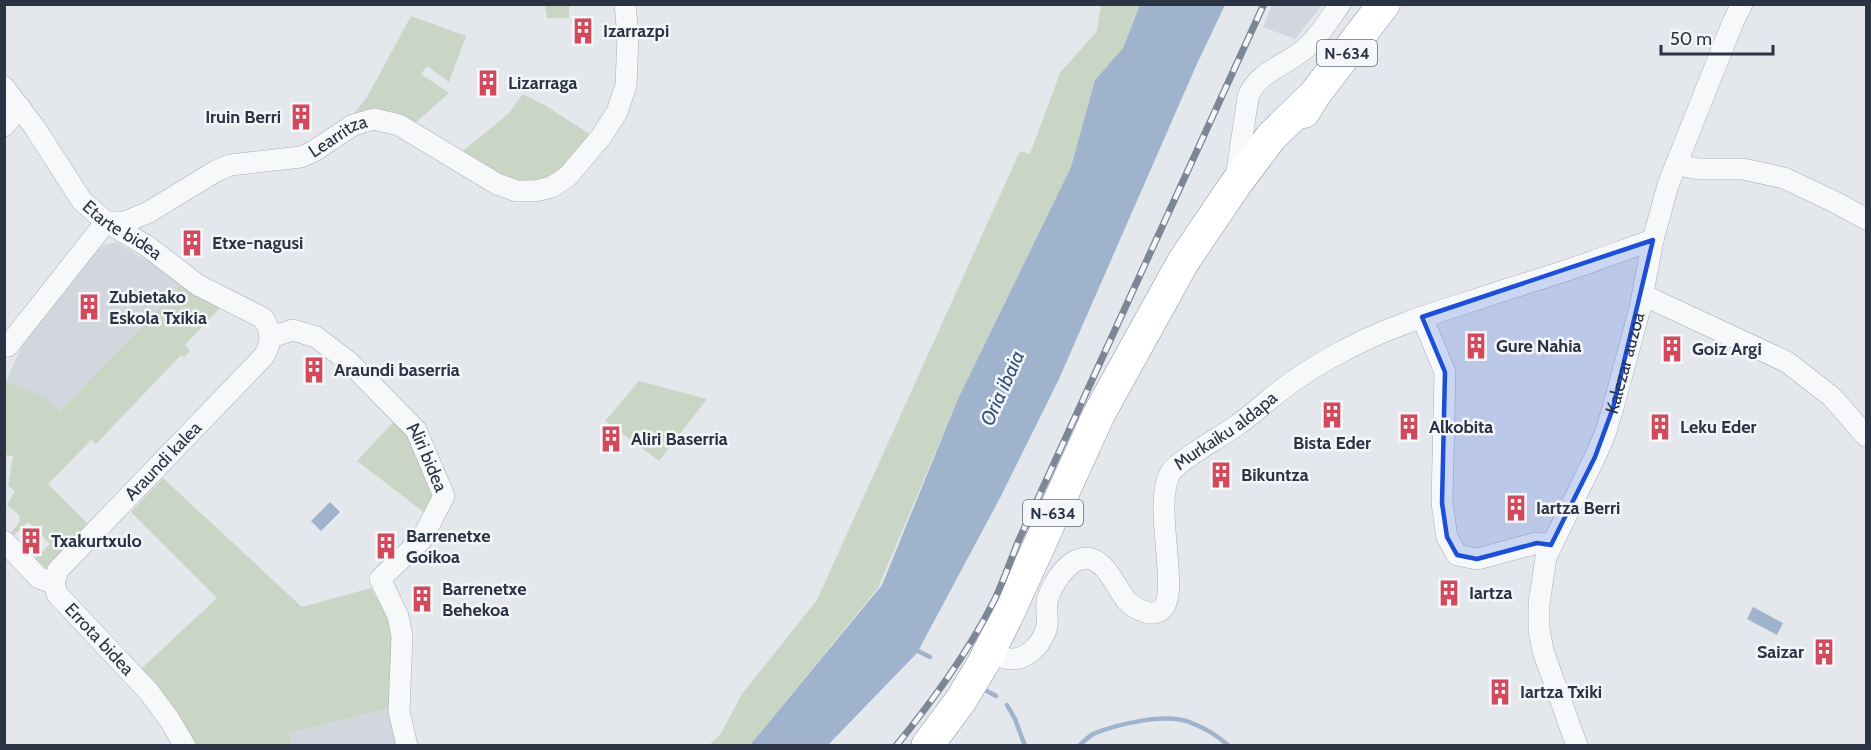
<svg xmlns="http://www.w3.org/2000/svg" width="1871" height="750" font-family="Cabin,sans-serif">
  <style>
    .built { fill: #d2d6de }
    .green { fill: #c9d6c5 }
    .water { fill: #9fb4cc }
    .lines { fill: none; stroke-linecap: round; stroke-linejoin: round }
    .stream { stroke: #9fb4cc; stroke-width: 4.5 }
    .minor-casing { stroke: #a9aeb7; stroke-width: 22 }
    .highway-casing { stroke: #8b94a3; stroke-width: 33 }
    .minor { stroke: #f7f8fa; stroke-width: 21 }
    .highway { stroke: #fff; stroke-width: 32 }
    .rail-casing { stroke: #7d8696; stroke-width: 7 }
    .rail { stroke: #f4f6f9; stroke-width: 4.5; stroke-dasharray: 14; stroke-linecap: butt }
    .marked { fill: #1d4ed8; fill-opacity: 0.2; stroke: #1d4ed8; stroke-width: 4.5; stroke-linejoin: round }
    .labels { text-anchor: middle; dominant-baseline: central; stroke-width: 5; stroke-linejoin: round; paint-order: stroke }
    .shield { fill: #f4f6f9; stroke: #676e7b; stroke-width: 1.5 }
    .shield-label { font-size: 16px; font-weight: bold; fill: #2b3445 }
    .poi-label { font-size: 18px; font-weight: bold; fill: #2b3445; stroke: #f4f6f9; text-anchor: start }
    .street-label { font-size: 18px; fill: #2b3445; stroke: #f4f6f9 }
    .water-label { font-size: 20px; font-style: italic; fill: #34527a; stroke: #f4f6f9 }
  </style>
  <rect width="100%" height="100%" fill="#e4e7ec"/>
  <!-- built -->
  <path class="built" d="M 1272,5 L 1273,4 L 1322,5 L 1295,39 L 1263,27 Z
    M 116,242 L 151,263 L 181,285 L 60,411 L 44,398 L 6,381 L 22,346 L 83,261 L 104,245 Z
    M 394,707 L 402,745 L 292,745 L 289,733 Z"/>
  <!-- green -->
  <path class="green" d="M 545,5 L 569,5 L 569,18 L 547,18 Z
    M 1101,5 L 1140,5 L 1123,48 L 1095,80 L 1071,167 L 957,401 L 878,588 L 750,745 L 708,746 L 720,735 L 742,694 L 817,600 L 1020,151 L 1030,154 L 1060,73 L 1097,31 Z
    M 411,16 L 466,36 L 449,82 L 427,66 L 421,74 L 449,93 L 414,124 L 385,107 L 399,117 L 350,119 L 367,97 Z
    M 523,94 L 546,106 L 591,135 C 584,143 578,153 570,161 C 533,198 501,176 463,155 L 463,151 L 509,113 Z
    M 181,285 L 220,308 L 185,345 L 190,351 L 184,357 L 181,355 L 96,444 L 91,440 L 48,484 L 88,524 L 44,570 L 34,560 L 50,544 L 28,522 L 12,537 L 10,534 L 20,521 L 19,515 L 7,505 L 15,491 L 8,486 L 13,456 L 5,455 L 4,383 L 6,381 L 45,398 L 60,411 Z
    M 639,381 L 707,399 L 659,461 L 605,421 Z
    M 397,418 L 418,438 L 437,489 L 425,513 L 357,461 Z
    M 163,478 L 302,607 L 371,588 L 398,634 L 394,707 L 289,733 L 292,745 L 197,745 L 157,685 L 142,668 L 217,598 L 131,512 Z"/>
  <!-- water -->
  <path class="water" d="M 1140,5 L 1225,5 L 1196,66 L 1059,379 L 1001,496 L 917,653 L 828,745 L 750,745 L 882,585 L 957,401 L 1071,167 L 1095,80 L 1123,48 Z
    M 330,502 L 340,512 L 321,531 L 311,521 Z
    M 1753,607 L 1783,623 L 1777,635 L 1747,619 Z"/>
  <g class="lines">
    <!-- stream -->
    <path class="stream" d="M 914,649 L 930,657
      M 987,691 L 996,696
      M 1007,705 L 1015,719 L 1025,746
      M 1079,746 C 1083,742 1088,737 1093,734 C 1117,724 1165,713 1189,722 C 1203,727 1218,736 1229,746"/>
    <!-- minor casing -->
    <g class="minor-casing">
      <g id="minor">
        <path id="s1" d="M 4,87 L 35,128 L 82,201 L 106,222 L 147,246 L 198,285 L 263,318 C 272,332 272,342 264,356 L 58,570 L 54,583"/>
        <path d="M 4,126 L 20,107"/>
        <path d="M 1677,162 L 1688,167 L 1699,169 L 1743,169 L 1784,178 L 1835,202 L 1866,219"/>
        <path d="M 1236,178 L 1248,97 C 1258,70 1289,65 1308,46 C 1321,34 1330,18 1340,4"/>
        <path d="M 1643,295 L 1787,362 L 1832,397 L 1866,436"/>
        <path d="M 1422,317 L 1445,372 L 1442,503 L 1447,537 L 1457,555 L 1477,559 L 1537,543 L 1551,545"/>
        <path id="s2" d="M 271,337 L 293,330 L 316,337 L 349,362 L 416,430 L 444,496 L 422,539 L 380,579 L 398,616 L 402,636 L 399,711 L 407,746"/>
        <path id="s3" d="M 8,346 L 106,222 L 125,222 L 149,212 L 216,171 L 230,165 L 301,157 L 314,151 L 353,125 L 374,119 L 399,125 L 497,184 L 517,191 L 535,191 L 552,187 L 568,176 L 601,137 L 617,112 L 626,85 L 628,36 L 625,4"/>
        <path id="s4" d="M 4,541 L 39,578 L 54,583 L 57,594 L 149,692 L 169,719 L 185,746"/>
        <path id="s5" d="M 989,652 C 996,655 1004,659 1012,659 C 1029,659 1044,641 1047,626 C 1048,618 1046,610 1047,602 C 1050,588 1061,571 1072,563 C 1101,544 1114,586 1127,601 C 1132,606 1137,609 1143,611 C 1149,614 1155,614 1161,610 C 1182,595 1151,503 1171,472 C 1180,459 1221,437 1236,426 C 1256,412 1273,395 1292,382 C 1309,370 1327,359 1345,350 C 1385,328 1434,313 1478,299 C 1515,286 1553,276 1591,262 C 1611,255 1632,247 1653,240"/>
        <path id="s6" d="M 1577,746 L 1543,651 L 1539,629 L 1539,604 L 1546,557 L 1595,457 L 1605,434 L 1613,408 L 1640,308 L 1653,240 L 1668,185 L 1733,22 L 1742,4"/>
      </g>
    </g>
    <!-- highway casing -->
    <g class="highway-casing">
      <path id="highway" d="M 1304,112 L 1315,94 L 1384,4
        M 927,746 L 961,700 L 984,662 L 1007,616 L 1099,414 L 1183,262 L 1235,185 L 1271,137 L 1315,94"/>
    </g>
    <!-- minor -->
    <use href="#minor" class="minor"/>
    <!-- highway -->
    <use href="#highway" class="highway"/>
    <!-- rail casing -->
    <g class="rail-casing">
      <path id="rail" d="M 896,746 C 933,700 967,654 994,601 C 1003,582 1010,562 1018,542 L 1264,4"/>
    </g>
    <!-- rail -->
    <use href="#rail" class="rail"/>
  </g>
  <!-- marked area -->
  <path class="marked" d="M 1653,240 L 1613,408 L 1595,457 L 1551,545 L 1537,543 L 1477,559 L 1457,555 L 1447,537 L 1442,503 L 1445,372 L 1422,317 Z"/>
  <!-- icons -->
  <defs>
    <g id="building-bare" transform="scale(2.07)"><path d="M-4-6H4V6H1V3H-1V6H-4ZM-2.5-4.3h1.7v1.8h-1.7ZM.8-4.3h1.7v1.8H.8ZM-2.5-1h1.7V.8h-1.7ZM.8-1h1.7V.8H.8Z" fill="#d1495b" stroke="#f4f6f9" stroke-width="2.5" paint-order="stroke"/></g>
  </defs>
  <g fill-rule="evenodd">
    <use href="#building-bare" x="583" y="31"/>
    <use href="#building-bare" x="488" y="83"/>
    <use href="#building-bare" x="301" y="117"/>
    <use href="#building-bare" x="192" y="243"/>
    <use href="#building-bare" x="89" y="307"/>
    <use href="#building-bare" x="1476" y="346"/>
    <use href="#building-bare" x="1672" y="349"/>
    <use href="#building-bare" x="314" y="370"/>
    <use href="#building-bare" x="1332" y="415"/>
    <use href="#building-bare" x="1409" y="427"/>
    <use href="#building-bare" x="1660" y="427"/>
    <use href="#building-bare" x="611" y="439"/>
    <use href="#building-bare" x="1221" y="475"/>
    <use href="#building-bare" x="1516" y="508"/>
    <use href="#building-bare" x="31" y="541"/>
    <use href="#building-bare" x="386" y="546"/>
    <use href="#building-bare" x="1449" y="593"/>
    <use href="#building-bare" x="422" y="599"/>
    <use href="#building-bare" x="1824" y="652"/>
    <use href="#building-bare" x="1500" y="692"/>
  </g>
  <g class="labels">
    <!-- shield labels -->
    <g class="shield">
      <rect x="1317" y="40" width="60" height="26" rx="4.5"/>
      <rect x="1023" y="500" width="60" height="26" rx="4.5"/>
    </g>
    <g class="shield-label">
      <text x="1347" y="53">N-634</text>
      <text x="1053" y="513">N-634</text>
    </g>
    <!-- poi labels -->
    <g class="poi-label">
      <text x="603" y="31">Izarrazpi</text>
      <text x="508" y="83">Lizarraga</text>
      <text x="281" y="117" text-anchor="end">Iruin Berri</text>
      <text x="212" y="243">Etxe-nagusi</text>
      <text x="109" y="297">Zubietako<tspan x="109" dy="21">Eskola Txikia</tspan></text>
      <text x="1496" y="346">Gure Nahia</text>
      <text x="1692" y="349">Goiz Argi</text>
      <text x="334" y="370">Araundi baserria</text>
      <text x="1429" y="427">Alkobita</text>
      <text x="1680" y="427">Leku Eder</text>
      <text x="631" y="439">Aliri Baserria</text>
      <text x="1332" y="443" text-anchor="middle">Bista Eder</text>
      <text x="1241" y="475">Bikuntza</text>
      <text x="1536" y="508">Iartza Berri</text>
      <text x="406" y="536">Barrenetxe<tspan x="406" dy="21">Goikoa</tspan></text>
      <text x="51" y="541">Txakurtxulo</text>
      <text x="442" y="589">Barrenetxe<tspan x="442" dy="21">Behekoa</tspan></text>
      <text x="1469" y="593">Iartza</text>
      <text x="1804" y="652" text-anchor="end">Saizar</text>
      <text x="1520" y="692">Iartza Txiki</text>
    </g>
    <!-- street labels -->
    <g class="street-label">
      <text stroke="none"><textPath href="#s3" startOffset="411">Learritza</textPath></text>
      <text stroke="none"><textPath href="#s1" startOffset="188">Etarte bidea</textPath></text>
      <text stroke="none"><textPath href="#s6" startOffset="406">Kalezar auzoa</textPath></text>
      <text stroke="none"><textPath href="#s5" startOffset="471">Murkaiku aldapa</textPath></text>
      <text stroke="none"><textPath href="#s2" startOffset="213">Aliri bidea</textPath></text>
      <text transform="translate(163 461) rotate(-46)">Araundi kalea</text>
      <text stroke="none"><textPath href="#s4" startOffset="140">Errota bidea</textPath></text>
    </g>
    <!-- water labels -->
    <g class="water-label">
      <text transform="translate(1002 388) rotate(-66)">Oria ibaia</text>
    </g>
  </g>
  <!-- border -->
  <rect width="1871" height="750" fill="none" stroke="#2b3445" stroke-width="12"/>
  <!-- scale -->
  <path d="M1661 45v9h112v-9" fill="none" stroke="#2b3445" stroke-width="3"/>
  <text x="1670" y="45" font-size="18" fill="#2b3445" stroke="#f4f6f9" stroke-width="4.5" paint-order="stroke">50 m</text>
</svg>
